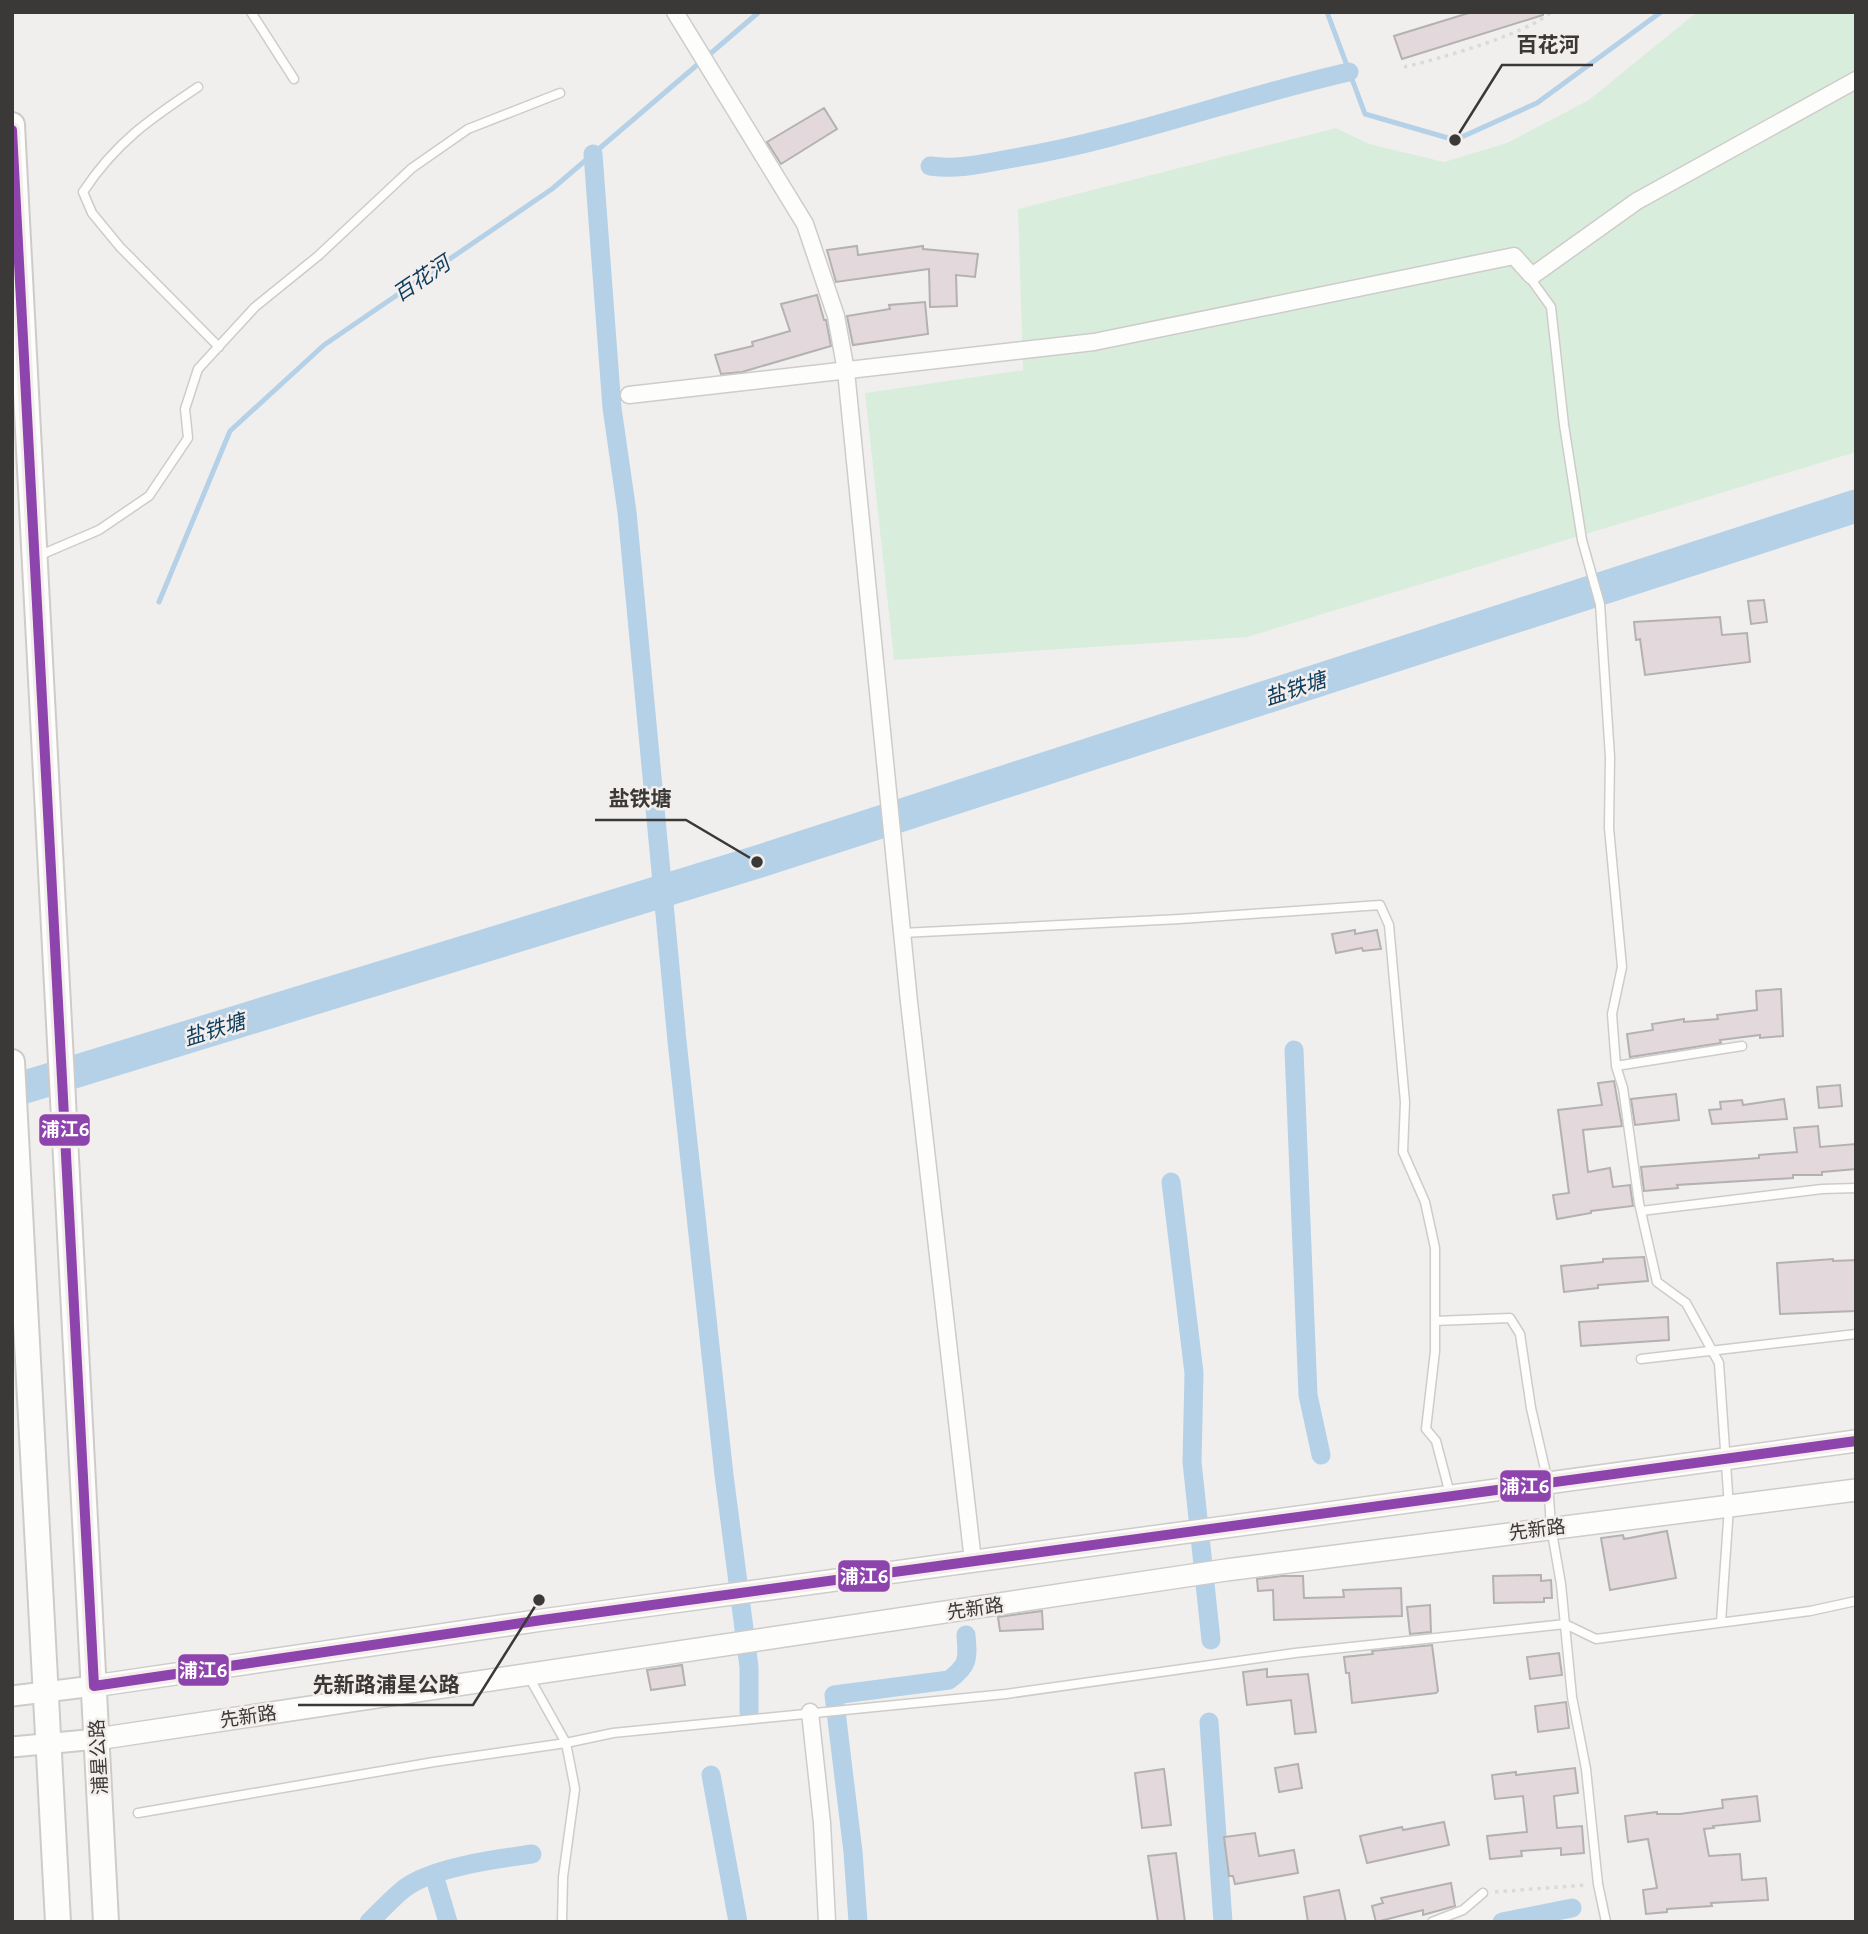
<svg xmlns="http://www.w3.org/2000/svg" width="1868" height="1934" font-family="Ubuntu,'Noto Sans SC',sans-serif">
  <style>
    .green { fill: #d9eddd }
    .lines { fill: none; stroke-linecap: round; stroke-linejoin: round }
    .stream { stroke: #b4d1e8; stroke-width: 5 }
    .canal { stroke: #b4d1e8; stroke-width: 19 }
    .river { stroke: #b4d1e8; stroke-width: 33 }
    .building { fill: #e3d8dc; stroke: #b3b2b1; stroke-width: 2 }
    .service-casing { stroke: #ceccca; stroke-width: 11 }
    .minor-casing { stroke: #ceccca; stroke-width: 19 }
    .tertiary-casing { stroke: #ceccca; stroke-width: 23 }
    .secondary-casing { stroke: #ceccca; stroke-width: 24 }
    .primary-casing { stroke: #ceccca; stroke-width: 28 }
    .path { stroke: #dadad9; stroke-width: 3.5; stroke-dasharray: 3.5 5; stroke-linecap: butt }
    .service { stroke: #fdfdfc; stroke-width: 8 }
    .minor { stroke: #fdfdfc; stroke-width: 16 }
    .tertiary { stroke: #fdfdfc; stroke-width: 19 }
    .secondary { stroke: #fdfdfc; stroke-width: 21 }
    .primary { stroke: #fdfdfc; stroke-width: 24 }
    .bus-1-casing { stroke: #f3eeeb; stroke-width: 16 }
    .bus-1 { stroke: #8e44ad; stroke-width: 10 }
    .labels { text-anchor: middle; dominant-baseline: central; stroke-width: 5; stroke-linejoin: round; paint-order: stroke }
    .street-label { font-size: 19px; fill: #3b3938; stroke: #f3eeeb }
    .water-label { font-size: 21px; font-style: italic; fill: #0e3f60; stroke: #f3eeeb }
    .leader { fill: none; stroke: #3b3938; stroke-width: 2.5 }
    .callout-dot { fill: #3b3938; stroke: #f3eeeb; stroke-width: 2.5 }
    .callout-label { font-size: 21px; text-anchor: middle; font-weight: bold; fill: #3b3938; stroke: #f3eeeb; stroke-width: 5; stroke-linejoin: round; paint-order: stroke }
    .line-badge { stroke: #f3eeeb; stroke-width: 2.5 }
    .badge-label { font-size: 19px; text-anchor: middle; font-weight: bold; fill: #fff }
  </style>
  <rect width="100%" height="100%" fill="#f1efed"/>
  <!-- green -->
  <path class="green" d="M 1697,12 L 1856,12 L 1856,452 L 1247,637 L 894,660 L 865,393 L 1023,370 L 1018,209 L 1336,128 L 1369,144 L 1444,162 L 1507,143 L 1589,100 Z"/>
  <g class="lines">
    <!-- stream -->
    <path class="stream" d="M 1327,12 L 1365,114 L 1455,140 L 1537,103 L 1661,12
      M 159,602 L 230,431 L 324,345 L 552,189 L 759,12"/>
    <!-- canal -->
    <path class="canal" d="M 593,154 L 612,408 L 627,512 L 677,1041 L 724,1475 L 749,1667 L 749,1712
      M 930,166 C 959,170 986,163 1014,158 C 1128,139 1237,97 1349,72
      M 1294,1050 L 1308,1395 L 1321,1455
      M 1171,1182 L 1194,1373 L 1192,1462 L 1211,1640
      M 1209,1722 L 1223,1922
      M 711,1775 L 738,1922
      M 434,1875 L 448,1922
      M 369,1922 C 381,1911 392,1898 405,1888 C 433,1867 497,1859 532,1854
      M 858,1922 L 853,1852 L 834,1695 L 949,1680 C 969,1665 968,1659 966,1635
      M 1502,1922 L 1572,1908"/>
    <!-- river -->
    <path class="river" d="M 12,1091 L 757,862 L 1856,506"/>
  </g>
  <!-- building -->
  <path class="building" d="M 1472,12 L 1543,12 L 1543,15 L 1402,59 L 1394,36 Z
    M 824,108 L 837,129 L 781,164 L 767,142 Z
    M 857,246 L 858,255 L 923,246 L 923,249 L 978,254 L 975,277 L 956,275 L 957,306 L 930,307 L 929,269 L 836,282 L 827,250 Z
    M 817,295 L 824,320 L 826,320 L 831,346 L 742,372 L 721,374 L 715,355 L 753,346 L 752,342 L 790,331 L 781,304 Z
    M 925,302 L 928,334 L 853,345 L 847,316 L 890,309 L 889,305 Z
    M 1764,600 L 1767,622 L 1751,624 L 1748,601 Z
    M 1720,617 L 1722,635 L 1747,633 L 1750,662 L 1645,675 L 1640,639 L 1636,640 L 1634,622 Z
    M 1355,930 L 1355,934 L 1377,930 L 1381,949 L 1363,951 L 1362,948 L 1336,953 L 1332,934 Z
    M 1781,989 L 1783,1036 L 1760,1038 L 1760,1035 L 1720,1040 L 1721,1043 L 1630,1057 L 1627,1034 L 1653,1030 L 1652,1024 L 1684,1019 L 1684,1022 L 1718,1019 L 1717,1015 L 1757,1010 L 1756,991 Z
    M 1614,1081 L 1622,1126 L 1583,1130 L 1588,1172 L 1610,1168 L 1613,1187 L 1630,1185 L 1633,1206 L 1591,1211 L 1591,1213 L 1557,1219 L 1553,1195 L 1569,1193 L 1558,1110 L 1602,1105 L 1598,1083 Z
    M 1840,1085 L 1842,1106 L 1819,1108 L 1817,1087 Z
    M 1676,1094 L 1679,1120 L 1635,1125 L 1631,1099 Z
    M 1784,1099 L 1787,1119 L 1712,1124 L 1709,1110 L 1721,1109 L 1720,1102 L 1742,1100 L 1743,1105 Z
    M 1818,1126 L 1820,1147 L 1856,1144 L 1856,1169 L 1822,1172 L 1822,1175 L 1793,1175 L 1793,1178 L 1677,1185 L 1678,1188 L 1644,1191 L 1641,1167 L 1759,1158 L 1759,1155 L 1797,1152 L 1794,1128 Z
    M 1644,1257 L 1648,1281 L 1598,1285 L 1598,1288 L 1564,1292 L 1561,1266 L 1603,1262 L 1603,1259 Z
    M 1833,1259 L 1833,1261 L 1856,1260 L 1856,1311 L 1780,1314 L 1777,1263 Z
    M 1668,1317 L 1669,1340 L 1581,1346 L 1579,1322 Z
    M 1667,1531 L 1676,1578 L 1610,1590 L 1601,1538 L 1623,1535 L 1624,1539 Z
    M 1541,1575 L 1541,1581 L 1551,1580 L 1552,1598 L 1544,1598 L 1544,1602 L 1494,1603 L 1493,1576 Z
    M 1282,1576 L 1303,1576 L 1304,1598 L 1344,1597 L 1343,1590 L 1401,1588 L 1402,1616 L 1274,1620 L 1273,1590 L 1258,1591 L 1257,1579 Z
    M 1430,1605 L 1431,1632 L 1410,1634 L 1407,1607 Z
    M 1042,1611 L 1043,1629 L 1000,1631 L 998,1617 Z
    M 1432,1645 L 1438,1691 L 1436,1693 L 1352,1703 L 1349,1673 L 1346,1673 L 1344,1657 L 1373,1654 L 1372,1651 Z
    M 1559,1653 L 1562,1675 L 1530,1679 L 1527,1657 Z
    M 682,1665 L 685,1685 L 651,1690 L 647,1670 Z
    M 1267,1669 L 1267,1677 L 1308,1674 L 1316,1732 L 1295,1734 L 1291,1700 L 1247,1705 L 1243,1672 Z
    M 1566,1702 L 1569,1728 L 1538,1732 L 1535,1706 Z
    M 1298,1764 L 1302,1788 L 1279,1792 L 1275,1768 Z
    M 1575,1768 L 1578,1793 L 1554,1796 L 1557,1828 L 1582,1826 L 1584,1853 L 1561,1855 L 1561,1848 L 1521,1851 L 1522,1856 L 1490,1859 L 1487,1836 L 1527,1832 L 1523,1796 L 1495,1799 L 1492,1775 L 1516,1772 L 1516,1775 Z
    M 1164,1769 L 1171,1825 L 1142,1828 L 1135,1773 Z
    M 1757,1796 L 1760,1821 L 1713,1826 L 1714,1828 L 1704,1829 L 1709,1856 L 1740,1854 L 1742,1880 L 1766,1878 L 1768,1900 L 1711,1903 L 1712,1906 L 1667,1909 L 1667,1912 L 1646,1914 L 1643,1890 L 1657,1888 L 1648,1839 L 1628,1842 L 1625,1816 L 1657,1812 L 1657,1814 L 1680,1814 L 1723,1808 L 1722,1800 Z
    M 1444,1822 L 1449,1845 L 1367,1863 L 1360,1836 L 1402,1827 L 1403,1830 Z
    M 1255,1833 L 1259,1856 L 1294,1850 L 1298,1873 L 1235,1884 L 1233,1876 L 1229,1876 L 1224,1837 Z
    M 1176,1853 L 1185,1922 L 1158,1922 L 1148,1856 Z
    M 1451,1883 L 1455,1906 L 1423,1915 L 1423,1910 L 1376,1922 L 1372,1906 L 1383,1903 L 1381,1898 Z
    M 1339,1890 L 1346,1922 L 1308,1922 L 1304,1897 Z"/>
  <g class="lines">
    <!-- service casing -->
    <g class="service-casing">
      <path id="service" d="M 251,12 L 294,79
        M 198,87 C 150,119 116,142 83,192 L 92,213 L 120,247 L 219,347
        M 1528,275 L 1551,307 L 1564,425 L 1582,540 L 1600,604 L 1610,757 L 1609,828 L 1622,967 L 1612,1014 L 1616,1066 L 1623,1088 L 1639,1203 L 1657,1282 L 1686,1303 L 1719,1363 L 1729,1507 L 1721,1622
        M 38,556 L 99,530 L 149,496 L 188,438 L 185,409 L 198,369 L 255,307 L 318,256 L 412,168 L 468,129 L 560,93
        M 902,933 L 1180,919 L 1380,905 L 1389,925 L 1405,1102 L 1403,1152 L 1425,1202 L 1435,1248 L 1435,1351 L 1426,1429 L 1436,1441 L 1450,1494
        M 1616,1066 L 1742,1046
        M 1641,1211 L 1822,1189 L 1856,1188
        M 1435,1321 L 1510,1318 L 1520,1334 L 1531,1408 L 1548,1482 L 1551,1527 L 1561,1584 L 1572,1697 L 1586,1769 L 1598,1884 L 1606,1922
        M 1641,1359 L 1856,1334
        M 529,1677 L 566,1743 L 575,1789 L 563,1877 L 562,1922
        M 138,1813 L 434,1762 L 566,1743 L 613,1733 L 1006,1694 L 1295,1653 L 1565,1624 L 1596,1639 L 1810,1611 L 1856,1601
        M 1432,1922 L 1463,1910 L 1483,1893"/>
    </g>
    <!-- minor casing -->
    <g class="minor-casing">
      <path id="minor" d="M 675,12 L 805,224 L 836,316 L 846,371 L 909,1002 L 973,1561
        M 629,395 L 1094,342 L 1514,256 L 1532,276 L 1637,201 L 1856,80
        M 810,1712 L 822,1823 L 827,1922"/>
    </g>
    <!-- tertiary casing -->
    <g class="tertiary-casing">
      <path id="tertiary" d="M 12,1696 L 94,1686
        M 12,1747 L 97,1739"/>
    </g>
    <!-- secondary casing -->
    <g class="secondary-casing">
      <path id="secondary" d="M 94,1686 L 542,1620 L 1856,1441
        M 97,1739 L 1226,1570 L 1856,1490"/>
    </g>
    <!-- primary casing -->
    <g class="primary-casing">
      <path id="primary" d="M 12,125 L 106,1922
        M 12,1062 L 58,1922"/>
    </g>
    <!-- path -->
    <path class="path" d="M 1404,67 C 1436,60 1529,33 1551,12
      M 1495,1892 L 1585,1885"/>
    <!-- service -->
    <use href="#service" class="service"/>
    <!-- minor -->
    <use href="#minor" class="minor"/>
    <!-- tertiary -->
    <use href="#tertiary" class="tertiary"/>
    <!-- secondary -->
    <use href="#secondary" class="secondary"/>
    <!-- primary -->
    <use href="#primary" class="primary"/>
    <!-- bus-1 casing -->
    <g class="bus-1-casing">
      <path id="bus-1" d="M 12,130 L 94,1686 L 542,1620 L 1856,1441"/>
    </g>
    <!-- bus-1 -->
    <use href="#bus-1" class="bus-1"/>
  </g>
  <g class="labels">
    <!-- street labels -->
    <g class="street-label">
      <text transform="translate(1537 1529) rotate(-7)">先新路</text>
      <text transform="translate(975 1608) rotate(-8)">先新路</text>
      <text transform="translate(248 1716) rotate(-8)">先新路</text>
      <text transform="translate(98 1757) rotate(-93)">浦星公路</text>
    </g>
    <!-- water labels -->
    <g class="water-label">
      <text transform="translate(421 278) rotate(-34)">百花河</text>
      <text transform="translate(1295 688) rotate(-18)">盐铁塘</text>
      <text transform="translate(214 1029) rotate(-17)">盐铁塘</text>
    </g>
  </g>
  <!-- callouts -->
  <path class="leader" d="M1455 140L1502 65H1593M757 862L686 820H595M539 1600L473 1705H298"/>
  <g class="callout-dot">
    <circle cx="1455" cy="140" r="7"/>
    <circle cx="757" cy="862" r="7"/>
    <circle cx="539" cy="1600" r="7"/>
  </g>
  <g class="callout-label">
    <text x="1548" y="52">百花河</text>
    <text x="640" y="806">盐铁塘</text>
    <text x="386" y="1692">先新路浦星公路</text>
  </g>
  <g class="line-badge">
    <rect x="38" y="1113" width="53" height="34" rx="7" fill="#8e44ad"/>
    <rect x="1499" y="1469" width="53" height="34" rx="7" fill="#8e44ad"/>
    <rect x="837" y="1559" width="54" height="34" rx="7" fill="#8e44ad"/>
    <rect x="177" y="1653" width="53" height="34" rx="7" fill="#8e44ad"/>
  </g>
  <g class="badge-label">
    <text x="65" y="1136">浦江6</text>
    <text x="1525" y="1493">浦江6</text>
    <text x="864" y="1583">浦江6</text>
    <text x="203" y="1677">浦江6</text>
  </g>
  <!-- border -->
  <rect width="1868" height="1934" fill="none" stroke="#3b3938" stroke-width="28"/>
</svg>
